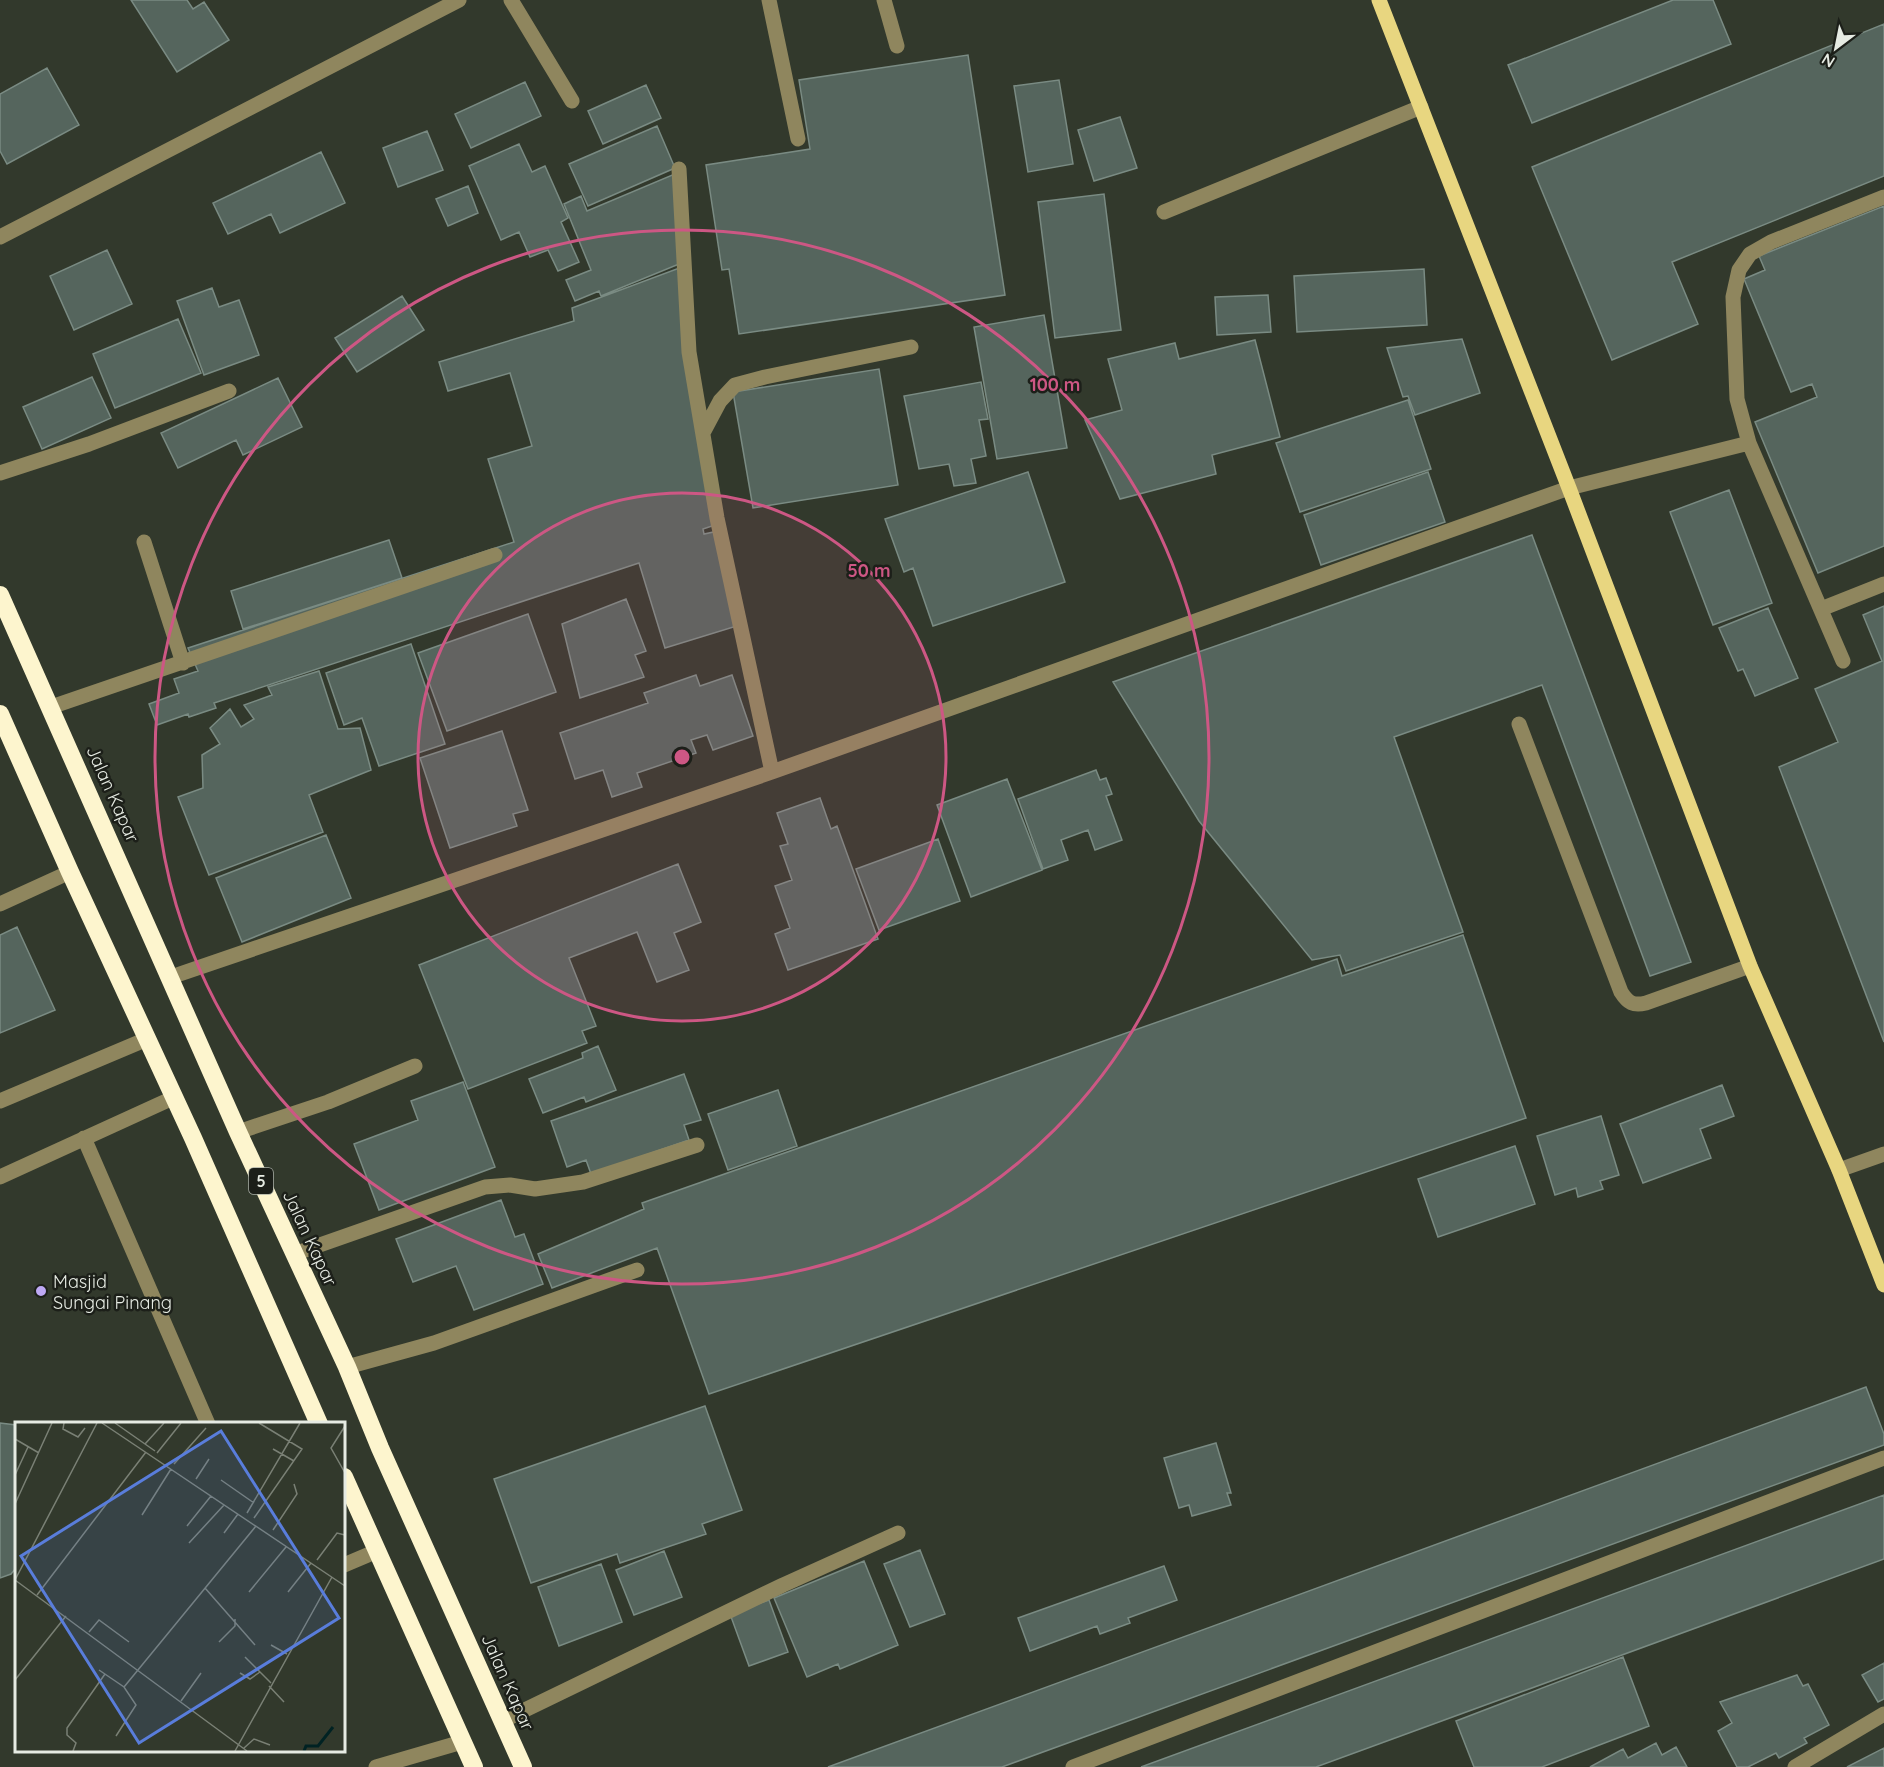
<svg xmlns="http://www.w3.org/2000/svg" width="1884" height="1767" font-family="Quicksand,sans-serif">
  <style>
    .building { fill: #55655d; stroke: #7a8b83; stroke-width: 1.5 }
    .lines { fill: none; stroke-linecap: round; stroke-linejoin: round }
    .minor { stroke: #8f865e; stroke-width: 15 }
    .major { stroke: #e8d680; stroke-width: 15 }
    .highway { stroke: #fdf5ce; stroke-width: 18 }
    .ring { fill: none; stroke: #cd5784; stroke-width: 3 }
    .poi-dot { fill: #bea9f4; stroke: #1c1f19; stroke-width: 2 }
    .labels { text-anchor: middle; dominant-baseline: central; stroke-width: 5; stroke-linejoin: round; paint-order: stroke }
    .shield { fill: #1c1f19; stroke: #a9aea6; stroke-width: 1.5 }
    .shield-label { font-size: 16px; font-weight: bold; fill: #e6ebe3 }
    .street-label { font-size: 18px; fill: #e6ebe3; stroke: #1c1f19 }
    .poi-label { font-size: 18px; fill: #e6ebe3; stroke: #1c1f19; text-anchor: start }
    .inset-river { fill: none; stroke: #002223; stroke-width: 3 }
    .inset-road { fill: none; stroke: #7a8075; stroke-width: 1.5 }
    .view { fill: #597ddb; fill-opacity: 0.15; stroke: #597ddb; stroke-width: 3 }
    .inset-edge { fill: none; stroke: #e6ebe3; stroke-width: 3 }
    .centre { fill: #cd5784; stroke: #1c1f19; stroke-width: 3 }
    .ring-label { font-size: 18px; text-anchor: middle; font-weight: bold; fill: #cd5784; stroke: #1c1f19; stroke-width: 5; stroke-linejoin: round; paint-order: stroke }
  </style>
  <rect width="100%" height="100%" fill="#32392c"/>
  <!-- building -->
  <path class="building" d="M 131,0 L 187,0 L 193,9 L 204,2 L 229,40 L 177,72 Z
    M 1673,0 L 1713,0 L 1731,44 L 1532,123 L 1508,65 Z
    M 1884,24 L 1884,176 L 1672,262 L 1698,324 L 1612,360 L 1532,167 Z
    M 968,55 L 1005,295 L 739,334 L 729,269 L 722,270 L 706,165 L 810,149 L 799,80 Z
    M 47,68 L 79,125 L 7,164 L 0,151 L 0,94 Z
    M 1059,80 L 1073,164 L 1028,172 L 1014,86 Z
    M 525,82 L 541,116 L 471,148 L 455,114 Z
    M 646,85 L 661,118 L 603,144 L 588,111 Z
    M 1120,117 L 1137,168 L 1094,181 L 1078,130 Z
    M 657,126 L 675,168 L 588,206 L 569,164 Z
    M 427,131 L 443,170 L 398,187 L 383,148 Z
    M 519,144 L 532,172 L 545,166 L 568,218 L 561,222 L 579,262 L 558,271 L 548,250 L 530,257 L 519,232 L 501,240 L 469,166 Z
    M 321,152 L 345,203 L 280,233 L 271,214 L 228,234 L 213,203 Z
    M 677,173 L 684,262 L 601,296 L 599,291 L 575,301 L 566,280 L 591,270 L 564,204 L 581,196 L 587,211 Z
    M 468,186 L 478,213 L 448,226 L 436,199 Z
    M 1104,194 L 1121,330 L 1055,338 L 1038,202 Z
    M 1884,206 L 1884,546 L 1818,573 L 1755,422 L 1817,397 L 1812,384 L 1791,392 L 1744,279 L 1765,270 L 1759,256 Z
    M 107,250 L 132,304 L 74,330 L 50,276 Z
    M 682,267 L 718,524 L 703,529 L 704,534 L 723,530 L 740,625 L 665,648 L 639,563 L 214,703 L 216,708 L 189,717 L 188,714 L 157,725 L 149,704 L 179,693 L 174,679 L 198,671 L 188,648 L 514,542 L 488,459 L 532,446 L 510,373 L 448,391 L 439,362 L 574,321 L 572,308 Z
    M 1424,269 L 1427,325 L 1297,332 L 1294,276 Z
    M 212,288 L 219,307 L 239,300 L 259,355 L 204,375 L 177,301 Z
    M 1268,295 L 1271,332 L 1217,335 L 1215,297 Z
    M 402,296 L 424,330 L 357,372 L 335,338 Z
    M 1044,315 L 1067,448 L 997,459 L 974,327 Z
    M 178,319 L 201,373 L 115,408 L 93,354 Z
    M 1462,339 L 1480,393 L 1415,415 L 1408,396 L 1403,397 L 1387,348 Z
    M 1255,340 L 1280,437 L 1212,455 L 1216,474 L 1120,499 L 1085,420 L 1122,410 L 1108,359 L 1175,343 L 1179,359 Z
    M 879,369 L 898,485 L 753,508 L 733,392 Z
    M 92,377 L 111,418 L 42,449 L 23,407 Z
    M 278,378 L 302,427 L 243,455 L 236,440 L 178,468 L 161,433 Z
    M 981,382 L 988,419 L 979,420 L 986,456 L 971,459 L 976,483 L 954,486 L 949,464 L 919,469 L 904,396 Z
    M 1408,400 L 1431,469 L 1300,512 L 1276,443 Z
    M 1028,472 L 1065,582 L 933,626 L 913,568 L 904,572 L 885,519 Z
    M 1428,472 L 1445,522 L 1321,565 L 1304,515 Z
    M 1729,490 L 1772,603 L 1713,625 L 1670,512 Z
    M 1532,535 L 1691,962 L 1650,976 L 1542,685 L 1394,737 L 1463,932 L 1346,971 L 1340,955 L 1312,960 L 1199,821 L 1113,682 Z
    M 389,540 L 402,578 L 243,629 L 231,591 Z
    M 626,599 L 646,651 L 635,655 L 644,677 L 580,698 L 562,624 Z
    M 1884,606 L 1884,1042 L 1779,767 L 1838,742 L 1815,689 L 1882,661 L 1863,615 Z
    M 1768,608 L 1798,678 L 1755,696 L 1743,669 L 1738,671 L 1719,628 Z
    M 528,614 L 556,692 L 447,731 L 418,653 Z
    M 411,644 L 445,744 L 379,766 L 362,718 L 344,725 L 326,673 Z
    M 319,671 L 338,729 L 360,728 L 371,770 L 309,795 L 323,832 L 209,875 L 178,797 L 203,788 L 202,755 L 220,744 L 210,728 L 230,709 L 241,727 L 254,719 L 244,705 L 272,695 L 268,687 Z
    M 696,675 L 700,686 L 732,675 L 753,736 L 713,750 L 707,735 L 691,740 L 696,753 L 637,773 L 642,787 L 612,797 L 603,770 L 575,779 L 560,733 L 648,703 L 644,693 Z
    M 502,731 L 528,810 L 513,814 L 517,826 L 450,848 L 420,758 Z
    M 1096,770 L 1100,780 L 1106,778 L 1112,794 L 1106,796 L 1122,840 L 1095,850 L 1088,830 L 1061,840 L 1068,860 L 1043,869 L 1018,799 Z
    M 1007,779 L 1042,870 L 971,897 L 937,805 Z
    M 820,798 L 831,829 L 837,826 L 878,939 L 788,970 L 775,934 L 790,928 L 775,886 L 792,880 L 780,846 L 788,844 L 777,813 Z
    M 326,835 L 351,898 L 242,942 L 216,878 Z
    M 938,839 L 960,901 L 879,930 L 856,869 Z
    M 678,864 L 701,922 L 674,933 L 689,970 L 657,982 L 637,932 L 569,958 L 596,1026 L 582,1031 L 587,1043 L 468,1089 L 419,965 Z
    M 17,927 L 55,1010 L 0,1033 L 0,935 Z
    M 1463,935 L 1526,1118 L 709,1394 L 657,1248 L 552,1288 L 538,1254 L 644,1209 L 642,1203 L 1337,959 L 1342,976 Z
    M 598,1046 L 616,1090 L 586,1102 L 584,1097 L 543,1113 L 529,1079 L 583,1058 L 582,1053 Z
    M 684,1074 L 701,1120 L 684,1125 L 689,1140 L 591,1174 L 586,1160 L 567,1167 L 551,1121 Z
    M 463,1082 L 495,1167 L 379,1210 L 354,1144 L 418,1120 L 411,1101 Z
    M 1722,1085 L 1734,1116 L 1700,1129 L 1711,1158 L 1643,1183 L 1620,1124 Z
    M 778,1090 L 797,1146 L 728,1170 L 708,1114 Z
    M 1601,1116 L 1619,1175 L 1600,1181 L 1603,1189 L 1578,1197 L 1576,1188 L 1555,1195 L 1537,1136 Z
    M 1515,1146 L 1535,1204 L 1438,1237 L 1418,1179 Z
    M 501,1200 L 515,1237 L 524,1234 L 543,1284 L 474,1310 L 456,1266 L 413,1282 L 396,1239 Z
    M 1866,1387 L 1884,1434 L 1884,1445 L 1002,1767 L 828,1767 Z
    M 705,1406 L 742,1510 L 702,1524 L 706,1534 L 620,1563 L 617,1554 L 531,1583 L 494,1479 Z
    M 0,1423 L 16,1425 L 16,1568 L 11,1574 L 0,1578 Z
    M 1216,1443 L 1231,1493 L 1227,1493 L 1231,1505 L 1192,1516 L 1189,1505 L 1179,1508 L 1164,1458 Z
    M 1884,1495 L 1884,1559 L 1316,1767 L 1141,1767 Z
    M 920,1550 L 945,1614 L 910,1627 L 884,1564 Z
    M 664,1551 L 682,1597 L 634,1615 L 616,1570 Z
    M 864,1561 L 898,1645 L 840,1669 L 838,1664 L 807,1677 L 774,1598 Z
    M 601,1564 L 622,1622 L 559,1646 L 538,1587 Z
    M 1164,1566 L 1177,1600 L 1128,1618 L 1130,1623 L 1100,1634 L 1097,1626 L 1030,1651 L 1018,1618 Z
    M 769,1600 L 788,1652 L 749,1666 L 730,1614 Z
    M 1623,1657 L 1649,1726 L 1542,1767 L 1474,1767 L 1456,1721 Z
    M 1884,1663 L 1884,1699 L 1878,1702 L 1862,1675 Z
    M 1797,1675 L 1803,1686 L 1808,1684 L 1829,1725 L 1804,1738 L 1807,1743 L 1779,1758 L 1776,1753 L 1748,1767 L 1737,1767 L 1718,1731 L 1732,1723 L 1720,1702 Z
    M 1656,1743 L 1662,1755 L 1676,1747 L 1687,1767 L 1590,1767 L 1623,1749 L 1628,1758 Z
    M 1884,1748 L 1884,1767 L 1847,1767 Z"/>
  <g class="lines">
    <!-- minor -->
    <path class="minor" d="M 511,0 L 572,101
      M 769,0 L 798,139
      M 884,0 L 897,46
      M 679,169 L 689,352 L 717,518 L 772,772
      M 1164,212 L 1421,107
      M 0,237 L 459,0
      M 704,431 L 720,401 L 735,385 L 765,377 L 911,347
      M 0,473 L 89,444 L 229,391
      M 144,542 L 183,663
      M 1821,609 L 1884,584
      M 1843,661 L 1749,443 L 1737,399 L 1733,297 L 1739,270 L 1750,254 L 1771,242 L 1884,197
      M 51,707 L 495,555
      M 1519,724 L 1621,992 C 1628,1003 1633,1006 1646,1003 L 1750,966
      M 0,904 L 70,872
      M 171,977 L 772,772 L 1569,488 L 1749,443
      M 0,1101 L 147,1039
      M 238,1132 L 328,1102 L 415,1066
      M 84,1138 L 208,1424
      M 1839,1170 L 1884,1154
      M 0,1177 L 175,1097
      M 294,1254 L 485,1187 L 510,1185 L 535,1189 L 583,1182 L 697,1145
      M 347,1367 L 434,1343 L 637,1270
      M 344,1565 L 377,1551
      M 502,1721 L 783,1585 L 898,1533
      M 376,1767 L 462,1742
      M 1073,1767 L 1884,1458
      M 1795,1767 L 1884,1714"/>
    <!-- major -->
    <path class="major" d="M 1379,0 L 1569,488 L 1750,966 L 1839,1170 L 1884,1285"/>
    <!-- highway -->
    <path class="highway" d="M 0,595 L 238,1132 L 347,1367 L 380,1448 L 523,1767
      M 0,714 L 70,872 L 193,1138 L 319,1424
      M 344,1477 L 474,1767"/>
  </g>
  <!-- distance rings -->
  <circle cx="682" cy="757" r="264" fill="#cd5784" fill-opacity=".12"/>
  <g class="ring">
    <circle cx="682" cy="757" r="264"/>
    <circle cx="682" cy="757" r="527"/>
  </g>
  <!-- markers -->
  <circle class="poi-dot" cx="41" cy="1291" r="6"/>
  <g class="labels">
    <!-- shield labels -->
    <rect class="shield" x="249" y="1168" width="24" height="26" rx="4.5"/>
    <g class="shield-label">
      <text x="261" y="1181">5</text>
    </g>
    <!-- street labels -->
    <g class="street-label">
      <text transform="translate(113 794) rotate(66)">Jalan Kapar</text>
      <text transform="translate(310 1238) rotate(65)">Jalan Kapar</text>
      <text transform="translate(508 1682) rotate(66)">Jalan Kapar</text>
    </g>
    <!-- poi labels -->
    <g class="poi-label">
      <text x="53" y="1281">Masjid<tspan x="53" dy="21">Sungai Pinang</tspan></text>
    </g>
  </g>
  <!-- overview -->
  <g transform="translate(15 1422)">
    <rect width="330" height="330" fill="#32392c"/>
    <path class="inset-river" d="M 289,329 L 291,324 L 303,324 L 318,305"/>
    <path class="inset-road" d="M 49,1 L 48,7 L 63,15 L 70,6M 87,1 L 330,164M 100,1 L 140,29M 330,4 L 316,26 L 330,51M 0,17 L 24,31M 130,22 L 149,1M 258,27 L 279,39M 142,31 L 166,1M 159,42 L 191,6M 0,53 L 13,25M 181,57 L 194,37M 206,58 L 239,81M 0,82 L 37,1M 232,91 L 285,1M 127,93 L 156,47M 239,96 L 287,27 L 244,1M 172,104 L 196,74M 258,108 L 282,72 L 279,62M 209,111 L 223,92M 174,121 L 209,83M 302,138 L 322,111 L 330,113M 0,158 L 82,1M 0,158 L 232,329M 190,166 L 240,223M 234,170 L 271,125M 273,170 L 296,141M 22,173 L 131,30M 74,210 L 84,198 L 114,220M 204,220 L 220,204 L 220,197M 256,223 L 272,232M 230,235 L 256,261M 84,248 L 109,265 L 121,283 L 101,314M 225,251 L 235,257 L 245,250M 0,258 L 51,194M 254,264 L 269,280M 109,265 L 241,104M 166,279 L 186,251M 229,326 L 239,317 L 255,323M 58,329 L 61,321 L 52,313 L 52,306 L 90,252M 220,329 L 317,155"/>
    <path class="view" d="M 206,9 L 324,196 L 124,321 L 6,134 Z"/>
    <rect width="330" height="330" class="inset-edge"/>
  </g>
  <circle cx="682" cy="757" r="9" class="centre"/>
  <g class="ring-label">
    <text x="1055" y="391">100 m</text>
    <text x="869" y="577">50 m</text>
  </g>
  <!-- north arrow -->
  <g transform="translate(1836 48) rotate(212)" stroke="#1c1f19" stroke-width="4.5" paint-order="stroke">
  <path d="M0-4.5L10 22L0 15L-10 22Z" fill="#e6ebe3"/>
  <text y="-9" font-size="16" font-weight="bold" text-anchor="middle" fill="#e6ebe3">N</text>
  </g>
</svg>
